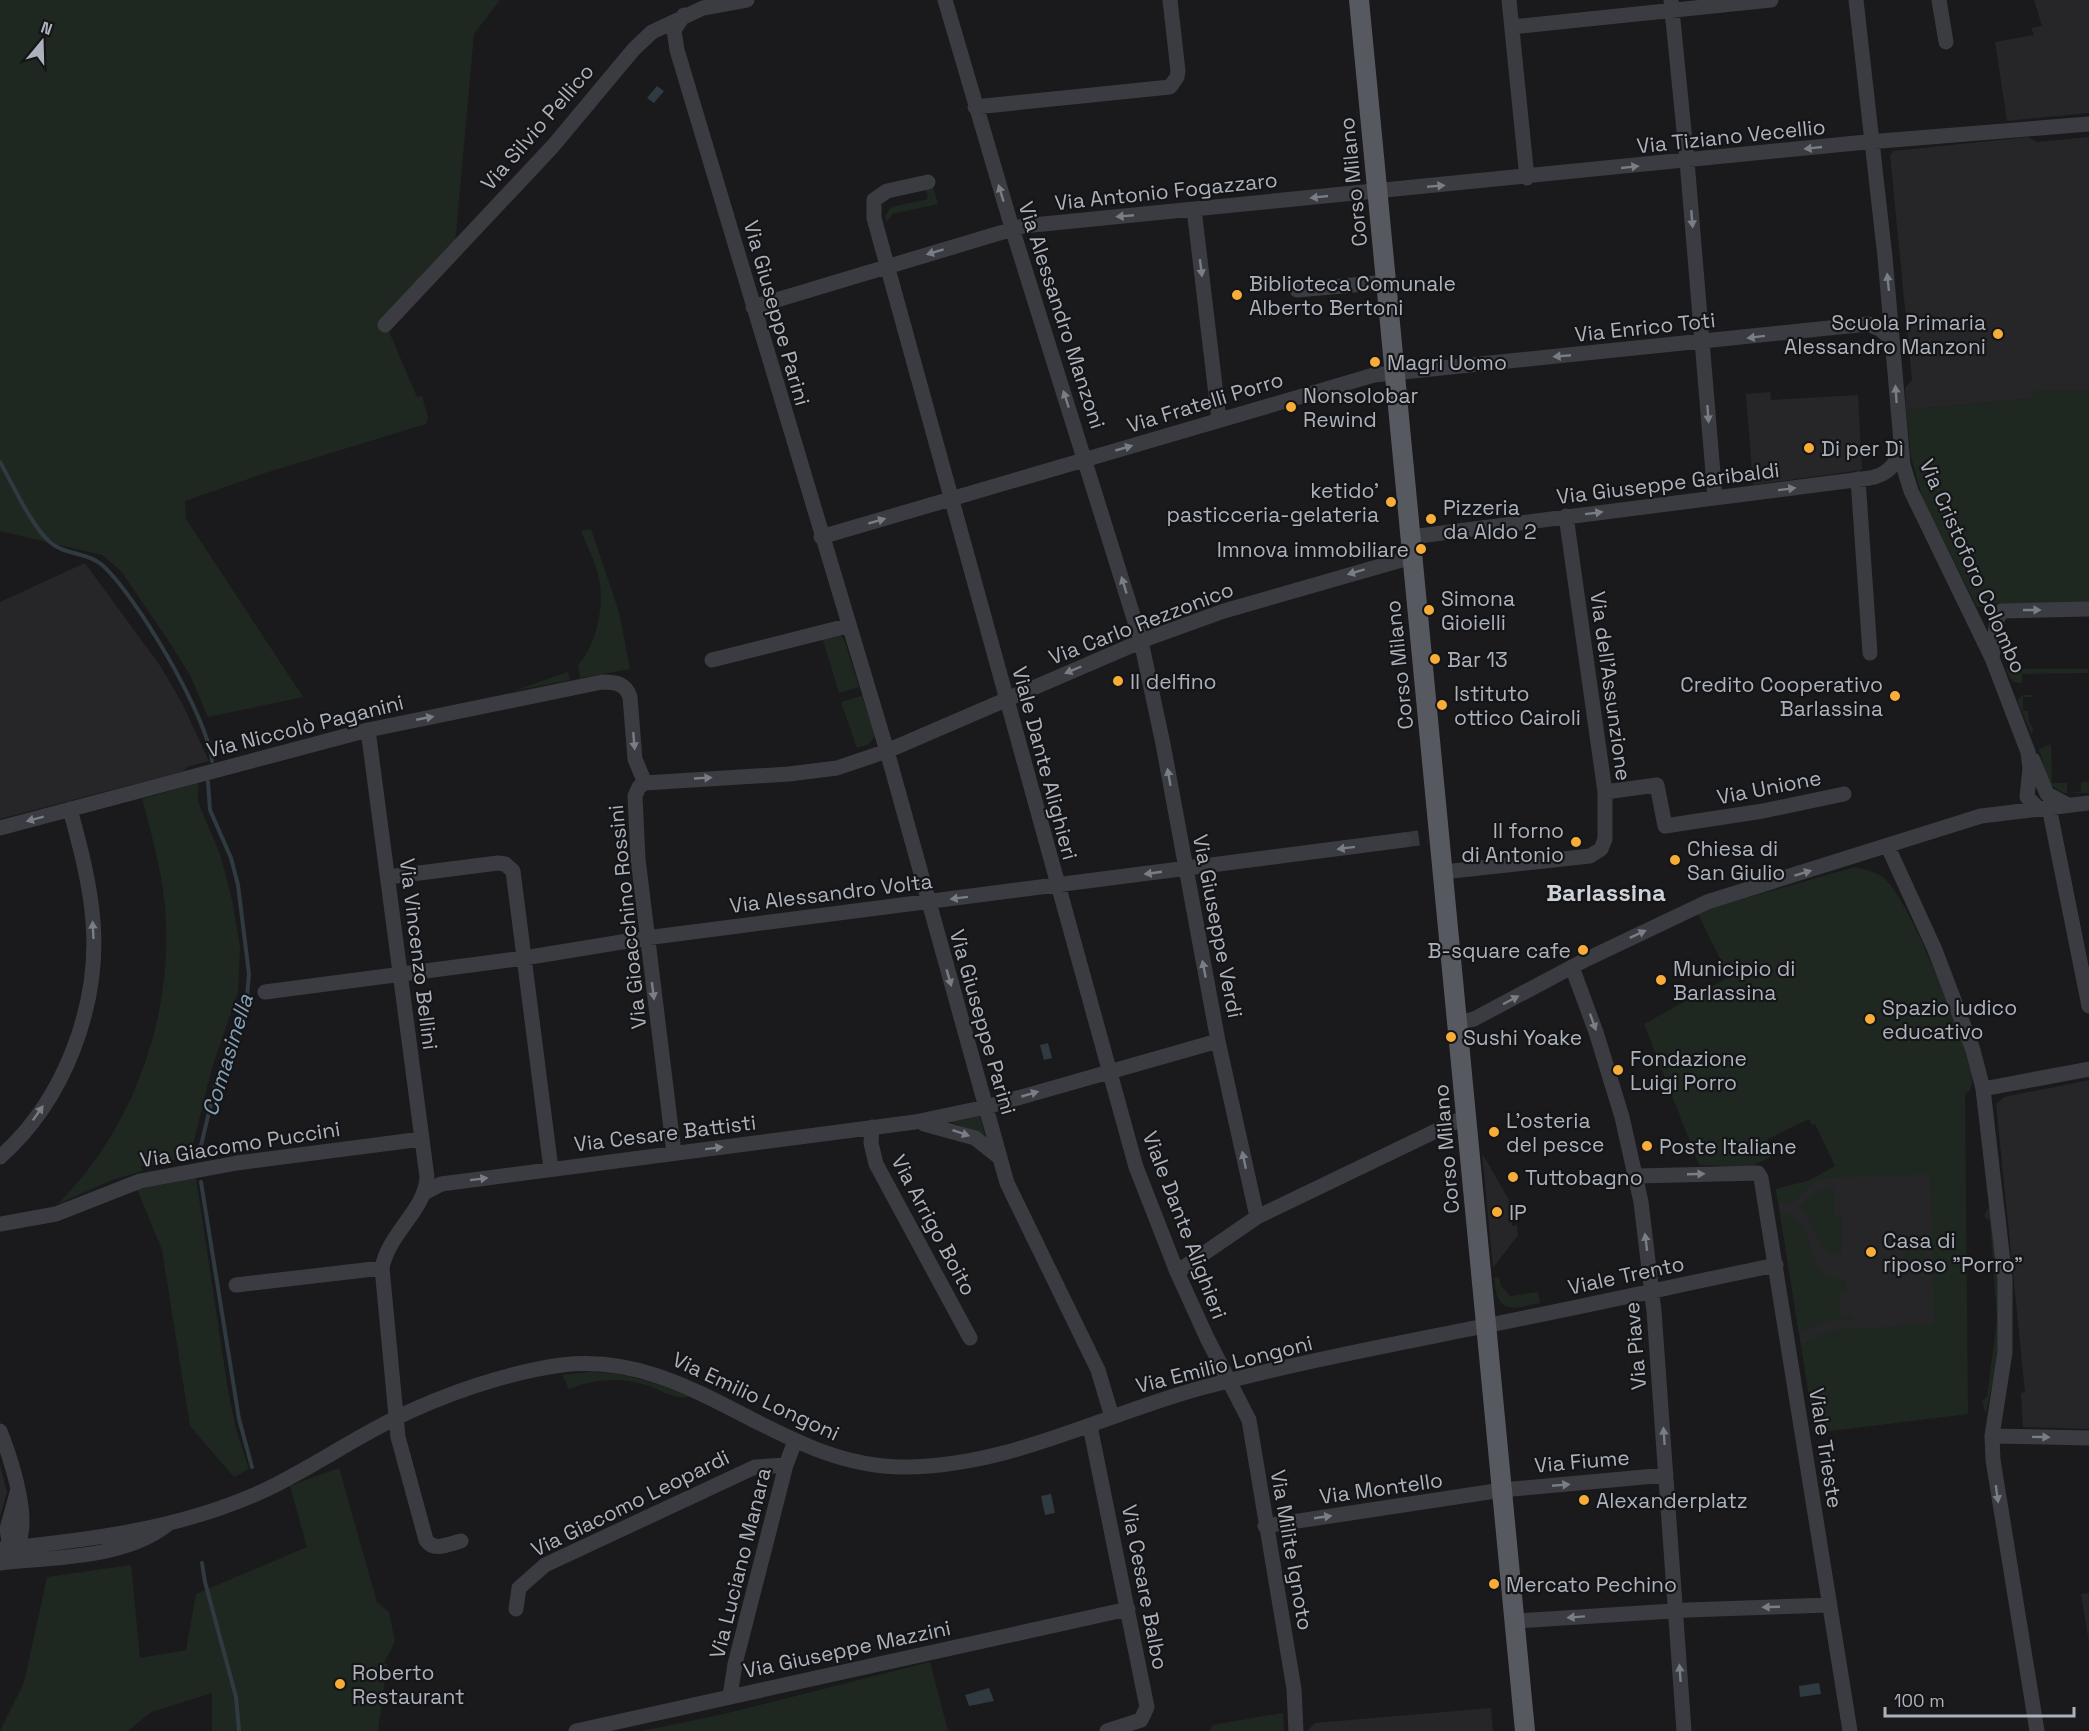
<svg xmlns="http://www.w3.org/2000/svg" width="2089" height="1731" font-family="'Space Grotesk',sans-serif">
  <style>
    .built { fill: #262629 }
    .green { fill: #1f2820 }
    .water { fill: #2f3a41 }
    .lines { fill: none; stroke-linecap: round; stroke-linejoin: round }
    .stream { stroke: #2f3a41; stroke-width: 4 }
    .minor-tunnel { stroke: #37383c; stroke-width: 15; stroke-dasharray: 15 8; stroke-linecap: butt }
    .minor { stroke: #3b3c41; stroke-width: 15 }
    .major { stroke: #575960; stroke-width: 20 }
    .oneway { fill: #797d85 }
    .poi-dot { fill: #f7ad37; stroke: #151517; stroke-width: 2 }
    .labels { text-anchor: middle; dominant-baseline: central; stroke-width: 4.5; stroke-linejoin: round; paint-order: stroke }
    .street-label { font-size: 21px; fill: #acb2bc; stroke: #151517 }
    .poi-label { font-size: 21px; fill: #acb2bc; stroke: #151517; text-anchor: start }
    .water-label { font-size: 22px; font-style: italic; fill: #83a1b7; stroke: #151517 }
    .quarter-label { font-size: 24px; font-weight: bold; fill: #cdd1d8; stroke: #151517 }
  </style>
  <rect width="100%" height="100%" fill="#1a1a1c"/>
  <!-- built -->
  <path class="built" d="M 2034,0 L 2089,0 L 2089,113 L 2007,121 L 1995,42 L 2034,35 L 2031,28 L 2042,26 Z
    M 2028,137 L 2037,142 L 2089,137 L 2089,390 L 2033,391 L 2033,398 L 1906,410 L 1905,388 L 1912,380 L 1890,155 L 1893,151 Z
    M 1770,392 L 1771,400 L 1858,395 L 1862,470 L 1753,485 L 1746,394 Z
    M 85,563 L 161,667 L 182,703 L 209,761 L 187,767 L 184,771 L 0,819 L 0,602 Z
    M 2089,1080 L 2089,1429 L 2023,1427 L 2021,1393 L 2025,1392 L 1996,1104 L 2004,1097 Z
    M 1863,1151 L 1938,1162 L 1939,1345 L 1815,1433 L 1776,1189 L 1808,1181 Z
    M 1482,1153 L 1509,1200 L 1512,1226 L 1517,1225 L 1518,1235 L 1493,1268 Z
    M 0,1465 L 7,1492 L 0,1517 Z
    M 2089,1593 L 2089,1643 L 2081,1594 Z
    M 1491,1708 L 1493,1731 L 1307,1731 L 1315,1723 Z"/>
  <!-- green -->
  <path class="green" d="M 0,0 L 500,0 L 474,34 L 455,244 L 387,327 L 417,397 L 422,396 L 428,418 L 426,424 L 265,473 L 185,501 L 186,519 L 303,697 L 208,717 L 190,675 L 170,643 L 121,571 L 102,555 L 0,531 Z
    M 933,187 L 938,204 L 892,214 L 887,222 L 885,216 L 891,207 L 928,199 L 926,189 Z
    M 2089,390 L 2089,605 L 1977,607 L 1923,500 L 1911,457 L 1906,410 L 2033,398 L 2033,391 Z
    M 591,529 L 619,612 L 630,669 L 580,678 L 578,665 C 588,654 593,641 597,627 C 607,584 597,569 581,531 Z
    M 839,634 L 844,639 L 859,687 L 839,693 L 822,637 Z
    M 2006,669 L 2088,669 L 2089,673 L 2022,674 L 2022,683 C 2011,683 2010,679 2006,669 Z
    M 568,672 L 570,680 L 513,691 Z
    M 2023,695 L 2032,695 L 2032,697 L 2023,697 L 2023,711 L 2028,711 L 2029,722 L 2033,728 L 2032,735 L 2018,703 L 2018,699 Z
    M 862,696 L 875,736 L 869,744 L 857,748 L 841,702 Z
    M 2051,744 L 2052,783 L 2067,783 L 2067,793 L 2081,792 L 2081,782 L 2089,782 L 2089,793 L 2063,793 L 2049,784 L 2039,749 Z
    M 198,783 L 198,802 L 220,854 L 232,900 L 240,946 L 238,992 L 211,1071 L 190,1157 L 141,1166 L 142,1171 L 112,1180 L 58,1204 C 131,1131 171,1023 166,920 C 164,879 153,839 142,799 Z
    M 1855,867 C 1864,870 1878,872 1885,879 C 1912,904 1958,1028 1971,1067 L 1972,1085 L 1969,1092 L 1965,1093 L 1968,1414 L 1815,1433 L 1801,1344 L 1830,1330 L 1934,1324 L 1930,1174 L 1826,1178 L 1812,1185 L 1793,1204 L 1778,1202 L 1776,1189 L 1808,1181 L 1835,1166 L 1815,1124 L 1812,1125 L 1809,1119 L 1768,1139 L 1770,1157 L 1750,1167 L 1699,1165 L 1644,1024 L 1729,977 L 1697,912 Z
    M 980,1116 L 985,1135 L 951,1122 Z
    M 196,1178 L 228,1390 L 236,1429 L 249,1469 L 234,1477 L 190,1426 L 162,1250 L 137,1189 Z
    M 1835,1187 L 1835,1216 L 1842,1216 L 1842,1255 C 1815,1255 1817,1221 1799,1207 L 1815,1192 Z
    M 1988,1208 L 1991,1209 L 1998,1267 L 1998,1356 L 1986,1414 L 1982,1401 L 1987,1397 L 1997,1320 L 1990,1221 L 1984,1216 Z
    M 1780,1213 C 1823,1217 1798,1281 1846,1280 L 1846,1291 L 1839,1292 L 1840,1316 L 1853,1316 L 1853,1319 L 1823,1322 L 1799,1334 Z
    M 1926,1235 L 1927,1263 L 1904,1265 L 1903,1236 Z
    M 1499,1277 L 1501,1286 L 1510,1296 L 1538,1292 L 1540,1303 C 1510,1310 1497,1314 1494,1278 Z
    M 591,1372 C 628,1373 657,1383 690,1397 C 675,1400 661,1390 646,1385 C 620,1377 595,1379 569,1389 L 562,1375 Z
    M 339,1468 L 377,1602 L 389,1612 L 395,1642 L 384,1663 L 387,1664 L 378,1731 L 212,1731 L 212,1693 L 151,1712 L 128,1731 L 0,1731 L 24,1683 L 47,1577 L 131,1565 L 140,1658 L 186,1650 L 196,1594 L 307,1547 L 290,1486 Z
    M 930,1662 L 948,1731 L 642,1731 L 724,1714 Z
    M 1283,1713 L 1284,1731 L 1210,1731 L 1212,1725 Z"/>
  <!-- water -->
  <path class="water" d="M 657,86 L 664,91 L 654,103 L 647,98 Z
    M 1048,1043 L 1052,1058 L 1044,1060 L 1040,1045 Z
    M 1051,1494 L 1055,1513 L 1045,1515 L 1041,1496 Z
    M 1819,1683 L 1821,1694 L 1800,1697 L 1799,1686 Z
    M 989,1688 L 994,1701 L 969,1706 L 965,1695 Z"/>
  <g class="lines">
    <!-- stream -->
    <path class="stream" d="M 0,462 C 12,483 33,529 51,543 C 65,555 86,552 101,564 C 135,593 208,717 212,761
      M 199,1154 L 215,1087 L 247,997 L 249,974 L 238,885 L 231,858 L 210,810 L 208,782
      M 201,1182 L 239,1419 L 252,1467
      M 202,1563 L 205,1582 L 236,1697 L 239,1731"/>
    <!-- minor-tunnel -->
    <path class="minor-tunnel" d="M 1404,840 L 1427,837"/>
    <!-- minor -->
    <path class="minor" d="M 945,0 L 1012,228 L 1141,641 L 1163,744 L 1218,1041 L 1257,1217
      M 1509,0 L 1527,178
      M 1671,0 L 1687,161 L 1715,497
      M 1856,0 L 1885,257 L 1903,465 L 1911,491 L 1992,658 L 2028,752 L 2030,768 L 2027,797 L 2038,808
      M 1939,0 L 1946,42
      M 684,15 L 674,30 L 677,50 L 887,751 L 1007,1183 L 1098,1370 L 1112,1417
      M 1512,27 L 1771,0
      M 975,107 L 1170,87 L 1177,77 L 1178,71 L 1170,0
      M 928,182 L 887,191 L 874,200 L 874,218 L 1136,1167 L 1177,1272 L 1207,1338 L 1249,1420 L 1294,1689 L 1296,1731
      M 1194,209 L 1219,420
      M 1297,290 L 1387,282
      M 753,307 L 1023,226 L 1856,143 L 2089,124
      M 385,325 L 553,146 L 634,49 L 652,32 L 703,8 L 747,0
      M 1858,479 L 1870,653
      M 821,537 L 1374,375 L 1868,324 L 1880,329 L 1892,340
      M 1411,537 L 1870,478 C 1886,475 1896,466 1900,450
      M 1992,658 L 1997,619 L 2002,611 L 2089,609
      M 712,660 L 847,626
      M 368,730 L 427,1177 C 426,1209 388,1234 382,1268 L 398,1437 L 426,1540 C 434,1552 449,1544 461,1541
      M 2033,760 L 2047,794 L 2066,804
      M 645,783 L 789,774 L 837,768 L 887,751 L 1149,638 L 1224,611 L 1412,557
      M 1605,792 L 1657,785 L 1665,826 L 1763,811 L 1844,794
      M 2049,807 L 2089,1006
      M 0,828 L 368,730 L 602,682 C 616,682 625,683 630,697 L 635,759 L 645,783 L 639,787 L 635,796 L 638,859 L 674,1153
      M 1888,847 L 1935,950 L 1973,1050 L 1983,1089 L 2005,1279 L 2005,1352 L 1992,1436 L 1993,1460 L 2037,1731
      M 1443,872 L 1590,856 L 1601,849 L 1605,839 L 1605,792 L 1566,516
      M 388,877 L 498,863 L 505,864 L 513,871 L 551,1169
      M 1572,967 L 1596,1032 L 1622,1117 L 1641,1202 L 1654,1311 L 1684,1731
      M 265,992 L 524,958 L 646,938 L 1404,840
      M 1458,1023 L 1474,1019 L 1585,960 L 1707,902 L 1981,816 L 2089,803
      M 1983,1089 L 2089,1069
      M 924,1124 L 975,1138 L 999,1157
      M 872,1127 L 871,1143 L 876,1164 L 970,1338
      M 0,1157 C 64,1101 100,1006 93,921 C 90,883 80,846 70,809
      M 1637,1176 L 1758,1173 L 1761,1178 L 1850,1731
      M 424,1193 L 441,1184 L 915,1122 L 986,1107 L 1218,1041
      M 0,1224 L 56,1214 L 140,1181 L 237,1163 L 422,1139
      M 1177,1272 L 1257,1217 L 1467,1116
      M 236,1285 L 382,1268
      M 1090,1426 L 1147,1707 L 1141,1720 L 1107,1731
      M 0,1431 C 9,1454 39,1537 9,1553
      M 1992,1436 L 2089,1438
      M 1265,1526 L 1502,1490 L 1666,1475
      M 0,1549 C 89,1540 180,1529 263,1491 C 308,1470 349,1441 394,1419 C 442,1395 508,1372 562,1365 C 692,1349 778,1468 905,1467 C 1012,1466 1101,1415 1201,1388 C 1294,1363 1390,1345 1484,1326 C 1581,1307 1679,1285 1776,1265
      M 17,1552 L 10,1548 L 7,1529 L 18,1489
      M 0,1563 C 53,1557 125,1559 168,1524
      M 516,1609 L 519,1588 L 545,1565 L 755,1467 L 786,1465
      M 1515,1621 L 1688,1610 L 1829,1605
      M 730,1696 L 735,1664 L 786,1465 L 795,1441
      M 576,1731 L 1128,1609"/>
    <!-- major -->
    <path class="major" d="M 1359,0 L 1525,1731"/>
  </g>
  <!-- one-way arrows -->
  <defs><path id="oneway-solid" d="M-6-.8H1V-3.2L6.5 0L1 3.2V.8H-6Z" transform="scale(1.5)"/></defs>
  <g class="oneway">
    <use href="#oneway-solid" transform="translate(1813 148) rotate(174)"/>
    <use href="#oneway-solid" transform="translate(1630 167) rotate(-6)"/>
    <use href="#oneway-solid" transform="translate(1436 186) rotate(-5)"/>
    <use href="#oneway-solid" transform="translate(1001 193) rotate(-107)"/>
    <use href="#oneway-solid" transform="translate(1319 197) rotate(174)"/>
    <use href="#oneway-solid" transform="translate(1125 216) rotate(175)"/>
    <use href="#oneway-solid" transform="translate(1692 219) rotate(85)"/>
    <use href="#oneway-solid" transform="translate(935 252) rotate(163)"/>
    <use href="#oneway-solid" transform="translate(1201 268) rotate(83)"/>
    <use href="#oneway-solid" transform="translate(1888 282) rotate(-96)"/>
    <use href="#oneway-solid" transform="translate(1756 337) rotate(173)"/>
    <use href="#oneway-solid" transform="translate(1562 356) rotate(175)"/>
    <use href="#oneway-solid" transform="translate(1896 394) rotate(-94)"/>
    <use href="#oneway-solid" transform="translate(1066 399) rotate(-108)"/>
    <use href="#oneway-solid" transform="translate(1708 414) rotate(86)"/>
    <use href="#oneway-solid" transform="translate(1124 448) rotate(-16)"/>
    <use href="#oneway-solid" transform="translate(1787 489) rotate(-7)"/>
    <use href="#oneway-solid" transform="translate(1594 513) rotate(-7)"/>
    <use href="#oneway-solid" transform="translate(877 521) rotate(-16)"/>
    <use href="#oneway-solid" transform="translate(1356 572) rotate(163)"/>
    <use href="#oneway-solid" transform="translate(1124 585) rotate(-107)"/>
    <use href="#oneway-solid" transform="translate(2032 610)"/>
    <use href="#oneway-solid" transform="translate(1073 670) rotate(157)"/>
    <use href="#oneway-solid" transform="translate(425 718) rotate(-11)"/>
    <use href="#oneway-solid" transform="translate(634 741) rotate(85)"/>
    <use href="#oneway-solid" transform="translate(1169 777) rotate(-100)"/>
    <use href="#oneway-solid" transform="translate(703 778) rotate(-3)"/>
    <use href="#oneway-solid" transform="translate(35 819) rotate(165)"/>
    <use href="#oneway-solid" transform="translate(1346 848) rotate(173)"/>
    <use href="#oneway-solid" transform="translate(1153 873) rotate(172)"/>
    <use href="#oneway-solid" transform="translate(1803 873) rotate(-17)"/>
    <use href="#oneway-solid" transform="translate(959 898) rotate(173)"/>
    <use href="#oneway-solid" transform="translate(93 930) rotate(-93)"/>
    <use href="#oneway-solid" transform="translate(1638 934) rotate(-25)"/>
    <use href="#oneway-solid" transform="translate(1204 969) rotate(-101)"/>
    <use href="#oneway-solid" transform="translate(949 978) rotate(74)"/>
    <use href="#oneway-solid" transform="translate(653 991) rotate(83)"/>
    <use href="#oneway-solid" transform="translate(1511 1000) rotate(-28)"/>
    <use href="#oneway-solid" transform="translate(1593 1022) rotate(70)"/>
    <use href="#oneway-solid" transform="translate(1030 1094) rotate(-16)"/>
    <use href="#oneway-solid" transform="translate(38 1113) rotate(-55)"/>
    <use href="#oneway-solid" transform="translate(961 1133) rotate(19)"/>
    <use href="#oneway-solid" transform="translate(714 1148) rotate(-7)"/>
    <use href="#oneway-solid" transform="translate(1244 1160) rotate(-102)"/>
    <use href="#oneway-solid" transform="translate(1696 1174) rotate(-2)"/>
    <use href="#oneway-solid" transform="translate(479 1179) rotate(-7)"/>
    <use href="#oneway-solid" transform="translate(1646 1242) rotate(-97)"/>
    <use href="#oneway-solid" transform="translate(1664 1436) rotate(-94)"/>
    <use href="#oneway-solid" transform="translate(2041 1437) rotate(1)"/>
    <use href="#oneway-solid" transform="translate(1561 1485) rotate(-5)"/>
    <use href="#oneway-solid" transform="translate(1997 1494) rotate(82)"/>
    <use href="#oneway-solid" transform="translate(1323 1517) rotate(-8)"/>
    <use href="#oneway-solid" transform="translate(1771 1607) rotate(178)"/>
    <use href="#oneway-solid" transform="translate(1576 1617) rotate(176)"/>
    <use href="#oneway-solid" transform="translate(1680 1673) rotate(-94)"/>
  </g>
  <!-- markers -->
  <g class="poi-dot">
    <circle cx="1237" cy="295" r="6"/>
    <circle cx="1998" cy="334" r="6"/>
    <circle cx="1375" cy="362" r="6"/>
    <circle cx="1291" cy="407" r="6"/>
    <circle cx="1809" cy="448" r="6"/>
    <circle cx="1391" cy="502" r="6"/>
    <circle cx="1431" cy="519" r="6"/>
    <circle cx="1421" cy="549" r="6"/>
    <circle cx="1429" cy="610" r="6"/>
    <circle cx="1435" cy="659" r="6"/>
    <circle cx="1118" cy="681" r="6"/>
    <circle cx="1895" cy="696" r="6"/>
    <circle cx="1442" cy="705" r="6"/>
    <circle cx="1576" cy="842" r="6"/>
    <circle cx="1675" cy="860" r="6"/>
    <circle cx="1583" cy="950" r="6"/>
    <circle cx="1661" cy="980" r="6"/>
    <circle cx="1870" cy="1019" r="6"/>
    <circle cx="1451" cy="1037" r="6"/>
    <circle cx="1618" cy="1070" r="6"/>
    <circle cx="1494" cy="1132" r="6"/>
    <circle cx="1647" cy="1146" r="6"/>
    <circle cx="1513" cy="1177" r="6"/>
    <circle cx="1497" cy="1212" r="6"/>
    <circle cx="1871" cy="1252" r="6"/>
    <circle cx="1584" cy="1500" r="6"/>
    <circle cx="1494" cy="1584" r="6"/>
    <circle cx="340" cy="1684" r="6"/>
  </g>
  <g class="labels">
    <!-- street labels -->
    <g class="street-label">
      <text transform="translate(537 127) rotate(-49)">Via Silvio Pellico</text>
      <text transform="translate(1731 136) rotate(-6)">Via Tiziano Vecellio</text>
      <text transform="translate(1353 182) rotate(-96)">Corso Milano</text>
      <text transform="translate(1166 191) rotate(-6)">Via Antonio Fogazzaro</text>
      <text transform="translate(777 313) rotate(74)">Via Giuseppe Parini</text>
      <text transform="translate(1062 315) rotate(72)">Via Alessandro Manzoni</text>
      <text transform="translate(1645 327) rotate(-6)">Via Enrico Toti</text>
      <text transform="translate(1205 402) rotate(-17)">Via Fratelli Porro</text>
      <text transform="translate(1668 483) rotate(-7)">Via Giuseppe Garibaldi</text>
      <text transform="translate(1973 566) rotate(66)">Via Cristoforo Colombo</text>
      <text transform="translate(1141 623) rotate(-21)">Via Carlo Rezzonico</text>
      <text transform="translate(1399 665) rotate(-96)">Corso Milano</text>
      <text transform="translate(1611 686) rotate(82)">Via dell'Assunzione</text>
      <text transform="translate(305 726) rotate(-14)">Via Niccolò Paganini</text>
      <text transform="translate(1045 763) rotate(75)">Viale Dante Alighieri</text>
      <text transform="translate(1769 787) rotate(-11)">Via Unione</text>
      <text transform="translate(831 893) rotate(-7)">Via Alessandro Volta</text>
      <text transform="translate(627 917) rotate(-96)">Via Gioacchino Rossini</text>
      <text transform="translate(1218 926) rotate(79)">Via Giuseppe Verdi</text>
      <text transform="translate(419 954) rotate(83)">Via Vincenzo Bellini</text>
      <text transform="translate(983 1022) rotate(74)">Via Giuseppe Parini</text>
      <text transform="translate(665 1133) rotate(-7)">Via Cesare Battisti</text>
      <text transform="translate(240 1144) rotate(-9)">Via Giacomo Puccini</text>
      <text transform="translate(1446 1149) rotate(-95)">Corso Milano</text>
      <text transform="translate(934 1225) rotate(62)">Via Arrigo Boito</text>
      <text transform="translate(1185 1225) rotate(69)">Viale Dante Alighieri</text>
      <text transform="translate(1626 1275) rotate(-12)">Viale Trento</text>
      <text transform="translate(1635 1346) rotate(-95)">Via Piave</text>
      <text transform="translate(1224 1364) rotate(-14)">Via Emilio Longoni</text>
      <text transform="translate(756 1396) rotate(25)">Via Emilio Longoni</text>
      <text transform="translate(1826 1448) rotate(81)">Viale Trieste</text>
      <text transform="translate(1582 1461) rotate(-5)">Via Fiume</text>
      <text transform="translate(1381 1488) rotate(-8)">Via Montello</text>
      <text transform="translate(630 1503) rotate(-26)">Via Giacomo Leopardi</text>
      <text transform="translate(1292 1550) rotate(80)">Via Milite Ignoto</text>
      <text transform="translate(740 1563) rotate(-76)">Via Luciano Manara</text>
      <text transform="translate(1145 1587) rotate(79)">Via Cesare Balbo</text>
      <text transform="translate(847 1649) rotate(-12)">Via Giuseppe Mazzini</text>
    </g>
    <!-- poi labels -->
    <g class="poi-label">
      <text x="1249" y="283">Biblioteca Comunale<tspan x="1249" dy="24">Alberto Bertoni</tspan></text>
      <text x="1986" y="322" text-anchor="end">Scuola Primaria<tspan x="1986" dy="24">Alessandro Manzoni</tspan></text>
      <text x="1387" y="362">Magri Uomo</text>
      <text x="1303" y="395">Nonsolobar<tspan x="1303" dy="24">Rewind</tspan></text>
      <text x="1821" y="448">Di per Dì</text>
      <text x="1379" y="490" text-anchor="end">ketido'<tspan x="1379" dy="24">pasticceria-gelateria</tspan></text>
      <text x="1443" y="507">Pizzeria<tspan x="1443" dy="24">da Aldo 2</tspan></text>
      <text x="1409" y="549" text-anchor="end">Imnova immobiliare</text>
      <text x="1441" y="598">Simona<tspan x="1441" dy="24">Gioielli</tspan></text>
      <text x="1447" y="659">Bar 13</text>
      <text x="1130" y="681">Il delfino</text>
      <text x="1883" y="684" text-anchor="end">Credito Cooperativo<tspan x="1883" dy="24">Barlassina</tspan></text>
      <text x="1454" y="693">Istituto<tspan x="1454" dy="24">ottico Cairoli</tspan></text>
      <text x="1564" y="830" text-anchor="end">Il forno<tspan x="1564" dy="24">di Antonio</tspan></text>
      <text x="1687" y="848">Chiesa di<tspan x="1687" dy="24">San Giulio</tspan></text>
      <text x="1571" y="950" text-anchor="end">B-square cafe</text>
      <text x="1673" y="968">Municipio di<tspan x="1673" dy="24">Barlassina</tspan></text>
      <text x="1882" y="1007">Spazio ludico<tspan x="1882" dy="24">educativo</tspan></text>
      <text x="1463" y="1037">Sushi Yoake</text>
      <text x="1630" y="1058">Fondazione<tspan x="1630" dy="24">Luigi Porro</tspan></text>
      <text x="1506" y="1120">L'osteria<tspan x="1506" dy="24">del pesce</tspan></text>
      <text x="1659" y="1146">Poste Italiane</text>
      <text x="1525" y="1177">Tuttobagno</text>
      <text x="1509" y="1212">IP</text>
      <text x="1883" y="1240">Casa di<tspan x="1883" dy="24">riposo "Porro"</tspan></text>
      <text x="1596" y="1500">Alexanderplatz</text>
      <text x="1506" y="1584">Mercato Pechino</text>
      <text x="352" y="1672">Roberto<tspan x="352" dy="24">Restaurant</tspan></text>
    </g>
    <!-- water labels -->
    <g class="water-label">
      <text transform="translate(227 1055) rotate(-73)">Comasinella</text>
    </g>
    <!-- quarter labels -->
    <g class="quarter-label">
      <text x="1606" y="892">Barlassina</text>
    </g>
  </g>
  <!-- north arrow -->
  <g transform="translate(42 42) rotate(19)" stroke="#151517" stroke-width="4.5" paint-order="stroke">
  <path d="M0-4.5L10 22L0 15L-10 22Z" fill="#acb2bc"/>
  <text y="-9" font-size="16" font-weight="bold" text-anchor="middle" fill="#acb2bc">N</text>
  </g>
  <!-- scale -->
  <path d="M1885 1707v9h189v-9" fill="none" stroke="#acb2bc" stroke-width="3"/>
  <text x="1894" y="1707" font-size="18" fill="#acb2bc" stroke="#151517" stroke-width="4.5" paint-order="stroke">100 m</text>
</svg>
